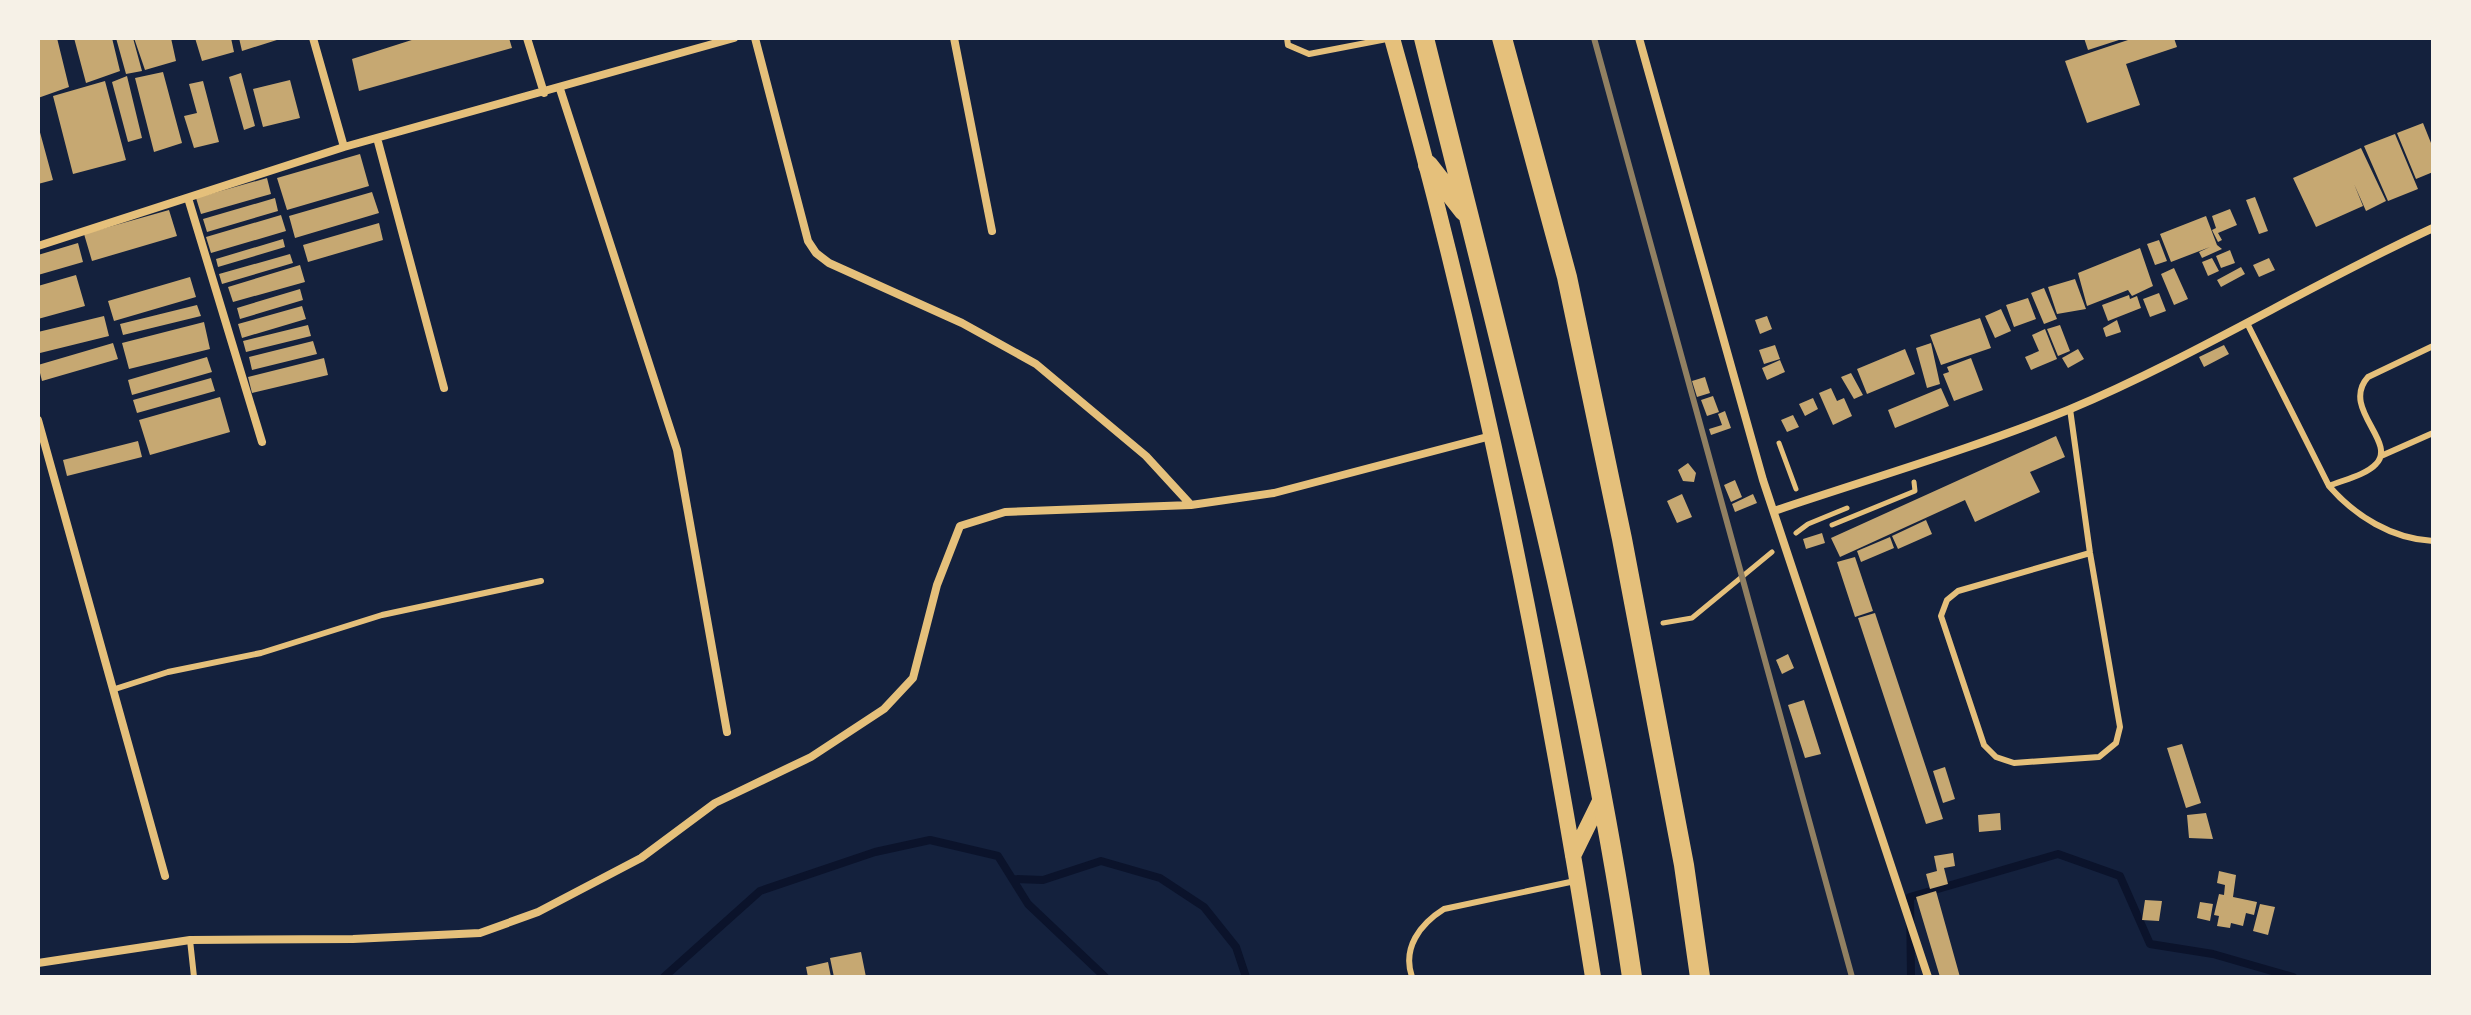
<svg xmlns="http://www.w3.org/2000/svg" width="2471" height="1015" font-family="Manrope,sans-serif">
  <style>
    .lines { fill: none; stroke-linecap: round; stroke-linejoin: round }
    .stream { stroke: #0b132b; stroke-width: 8 }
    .building { fill: #c6a872 }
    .path { stroke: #e5c07b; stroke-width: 5 }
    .service { stroke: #e5c07b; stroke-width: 6 }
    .minor { stroke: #e5c07b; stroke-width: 8 }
    .secondary { stroke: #e5c07b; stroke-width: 16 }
    .primary { stroke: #e5c07b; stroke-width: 20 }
    .rail { stroke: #918062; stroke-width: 6 }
  </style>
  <rect width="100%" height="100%" fill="#14213d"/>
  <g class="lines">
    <!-- stream -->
    <path class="stream" d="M 1013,879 L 1043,880 L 1101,861 L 1160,878 L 1204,907 L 1236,947 L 1246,977
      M 664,977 L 760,891 L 875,852 L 930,840 L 998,856 L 1028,904 L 1105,977
      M 1911,977 L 1910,897 L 2058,854 L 2120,876 L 2150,944 L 2213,954 L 2293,977"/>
  </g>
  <!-- building -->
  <path class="building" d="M 38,38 L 57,38 L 69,87 L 38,98 Z
    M 74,38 L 112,38 L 120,71 L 86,83 Z
    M 116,38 L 133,38 L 142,71 L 126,74 Z
    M 134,38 L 171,38 L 176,61 L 145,70 Z
    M 195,38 L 231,38 L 234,52 L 202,61 Z
    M 239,38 L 280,38 L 280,39 L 242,51 Z
    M 418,38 L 509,38 L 512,48 L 359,91 L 352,59 Z
    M 2084,38 L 2122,38 L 2122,39 L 2088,50 Z
    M 2134,38 L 2174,38 L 2177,47 L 2126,64 L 2140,105 L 2087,123 L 2065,61 Z
    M 163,72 L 182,143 L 154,152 L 135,78 Z
    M 241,73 L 255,126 L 244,130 L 229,77 Z
    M 127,76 L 142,138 L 128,142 L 112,82 Z
    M 290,80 L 300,118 L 263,127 L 253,89 Z
    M 105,81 L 126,160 L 73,174 L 53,96 Z
    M 203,81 L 219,142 L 194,148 L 184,116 L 197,113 L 189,84 Z
    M 2423,123 L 2433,148 L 2433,172 L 2416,179 L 2397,133 Z
    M 38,125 L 53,180 L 38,184 Z
    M 2395,134 L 2418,189 L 2388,201 L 2364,146 Z
    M 2361,148 L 2386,201 L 2366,211 L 2354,184 L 2363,206 L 2316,227 L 2293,178 Z
    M 360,154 L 369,186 L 287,210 L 277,178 Z
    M 267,178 L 271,194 L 201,214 L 196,198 Z
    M 372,192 L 379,213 L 295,238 L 289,216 Z
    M 2255,197 L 2268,231 L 2259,234 L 2246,200 Z
    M 275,198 L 278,211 L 207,232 L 203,219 Z
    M 2230,209 L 2237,225 L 2218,233 L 2222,240 L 2218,242 L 2212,230 L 2216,228 L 2212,216 Z
    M 169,210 L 177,236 L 92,261 L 84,234 Z
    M 281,215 L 286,231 L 211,253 L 206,237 Z
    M 2206,216 L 2217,245 L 2222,249 L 2202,258 L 2199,252 L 2210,247 L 2171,262 L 2160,234 Z
    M 379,223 L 383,240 L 308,262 L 303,245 Z
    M 283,239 L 285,247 L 218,267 L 216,259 Z
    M 2159,240 L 2167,261 L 2155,265 L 2147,244 Z
    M 78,243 L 83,262 L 38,275 L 38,255 Z
    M 2140,248 L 2153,286 L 2132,296 L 2128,290 L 2087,306 L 2078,273 Z
    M 2230,250 L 2235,263 L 2221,268 L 2216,256 Z
    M 290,254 L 293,263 L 222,284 L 219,274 Z
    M 2212,258 L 2219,271 L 2208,276 L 2202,262 Z
    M 2269,258 L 2275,270 L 2259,277 L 2253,265 Z
    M 300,265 L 305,282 L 233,302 L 228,287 Z
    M 2241,267 L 2245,274 L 2221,287 L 2217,280 Z
    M 2174,268 L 2188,299 L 2174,305 L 2161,274 Z
    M 76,275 L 85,306 L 38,319 L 38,286 Z
    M 190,277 L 196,297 L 114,321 L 108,301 Z
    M 2075,279 L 2086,309 L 2057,314 L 2048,287 Z
    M 2044,288 L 2057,319 L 2044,324 L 2031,293 Z
    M 300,289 L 303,300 L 240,319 L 237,308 Z
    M 2159,293 L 2166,311 L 2150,317 L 2143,299 Z
    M 2129,295 L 2130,299 L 2137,296 L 2141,308 L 2108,321 L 2102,305 Z
    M 2028,298 L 2036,319 L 2014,327 L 2006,305 Z
    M 197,305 L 201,316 L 123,335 L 120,324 Z
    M 302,306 L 306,319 L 242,338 L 238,324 Z
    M 2001,309 L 2011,331 L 1995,338 L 1985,316 Z
    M 104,316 L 109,336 L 40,353 L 38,332 Z
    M 1767,316 L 1772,329 L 1760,334 L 1755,320 Z
    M 1980,318 L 1991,348 L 1941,365 L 1930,335 Z
    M 2117,320 L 2121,332 L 2106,337 L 2103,328 Z
    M 204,322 L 210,349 L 129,369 L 122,343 Z
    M 308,325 L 311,336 L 246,352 L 243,341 Z
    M 2060,325 L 2070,351 L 2058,356 L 2047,329 Z
    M 2045,329 L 2057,359 L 2031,370 L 2025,357 L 2039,351 L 2032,335 Z
    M 313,341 L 317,354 L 252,370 L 249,357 Z
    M 113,343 L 118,359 L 42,381 L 38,365 Z
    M 1931,343 L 1940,384 L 1927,388 L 1916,348 Z
    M 1775,345 L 1780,359 L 1764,364 L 1759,350 Z
    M 2224,345 L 2229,354 L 2204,367 L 2199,357 Z
    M 1905,349 L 1915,374 L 1867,394 L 1857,369 Z
    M 2078,349 L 2084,359 L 2068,368 L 2062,358 Z
    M 207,357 L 212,372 L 132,395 L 128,380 Z
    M 324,358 L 328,375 L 252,393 L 248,377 Z
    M 1971,358 L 1983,390 L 1954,401 L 1943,374 L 1949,372 L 1947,367 Z
    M 1780,360 L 1785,372 L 1767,380 L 1762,368 Z
    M 1851,373 L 1863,395 L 1854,399 L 1841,377 Z
    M 1705,377 L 1710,393 L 1697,397 L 1692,381 Z
    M 211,378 L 215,391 L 137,413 L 133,400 Z
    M 1831,388 L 1837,401 L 1844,398 L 1852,416 L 1833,425 L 1819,393 Z
    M 1941,388 L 1949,406 L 1895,428 L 1888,410 Z
    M 1713,396 L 1719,412 L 1707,416 L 1701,400 Z
    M 220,397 L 230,432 L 150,455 L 139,420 Z
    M 1813,398 L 1818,409 L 1805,416 L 1799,404 Z
    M 1725,411 L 1731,428 L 1711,435 L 1709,429 L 1722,425 L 1718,414 Z
    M 1793,415 L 1799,427 L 1787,432 L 1781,420 Z
    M 2056,436 L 2065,457 L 2030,472 L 2040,492 L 1975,522 L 1965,500 L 1840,557 L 1831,538 Z
    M 138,441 L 142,457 L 67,476 L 63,460 Z
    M 1688,463 L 1696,473 L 1694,482 L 1683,481 L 1678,470 Z
    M 1735,480 L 1742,497 L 1731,502 L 1724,485 Z
    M 1682,494 L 1692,517 L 1677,523 L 1667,501 Z
    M 1753,494 L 1757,503 L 1735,512 L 1732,504 Z
    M 1926,520 L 1932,534 L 1898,549 L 1892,536 Z
    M 1822,533 L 1825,543 L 1806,549 L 1803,539 Z
    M 1890,537 L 1894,548 L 1861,562 L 1857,551 Z
    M 1855,557 L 1873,611 L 1855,617 L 1837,562 Z
    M 1875,613 L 1943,819 L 1926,824 L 1858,618 Z
    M 1788,654 L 1794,668 L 1782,674 L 1776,660 Z
    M 1804,700 L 1821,754 L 1805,758 L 1788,705 Z
    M 2182,744 L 2201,803 L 2186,808 L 2167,748 Z
    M 1945,767 L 1955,799 L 1943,803 L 1933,771 Z
    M 2000,813 L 2001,830 L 1979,832 L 1978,815 Z
    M 2206,813 L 2213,839 L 2189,838 L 2187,815 Z
    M 1953,853 L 1955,866 L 1944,868 L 1948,884 L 1930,889 L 1926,874 L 1937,871 L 1934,856 Z
    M 2219,871 L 2236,875 L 2233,897 L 2257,902 L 2254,915 L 2246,913 L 2243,926 L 2231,923 L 2230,928 L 2217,926 L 2219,916 L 2214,915 L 2219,894 L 2224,895 L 2225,885 L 2217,883 Z
    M 1936,891 L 1960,977 L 1940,977 L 1916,897 Z
    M 2145,900 L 2162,901 L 2159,921 L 2142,920 Z
    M 2200,902 L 2213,904 L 2210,921 L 2197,918 Z
    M 2260,904 L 2275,907 L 2268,935 L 2253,931 Z
    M 861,952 L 866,977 L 834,977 L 830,958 Z
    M 828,962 L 831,977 L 808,977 L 806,967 Z"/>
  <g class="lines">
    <!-- path -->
    <path class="path" d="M 1779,443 L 1796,489
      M 1832,525 L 1915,491 L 1914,482
      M 1796,533 L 1808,524 L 1847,508
      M 1663,623 L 1692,618 L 1772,552"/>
    <!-- service -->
    <path class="service" d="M 1287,38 L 1288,45 L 1309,54 L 1392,38
      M 2248,325 L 2329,486 C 2355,516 2392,539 2433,541
      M 2070,409 L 2090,553 L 2120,727 L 2116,743 L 2099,757 L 2014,763 L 1996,757 L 1984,745 L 1941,616 L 1947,600 L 1958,591 L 2090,553
      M 2381,456 L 2433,433
      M 2329,486 C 2343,480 2366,475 2376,464 C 2398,442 2340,408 2368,377 L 2433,346
      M 115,689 L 168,672 L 261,653 L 382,615 L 541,581
      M 190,940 L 194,977
      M 1412,977 C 1402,948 1420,924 1444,909 L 1575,881"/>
    <!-- minor -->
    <path class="minor" d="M 313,38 L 344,147
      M 527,38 L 544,93
      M 755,38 L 808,241 L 816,253 L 829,263 L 962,323 L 1036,364 L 1146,456 L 1191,505 L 1274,493 L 1491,436
      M 954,38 L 992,231
      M 1639,38 L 1763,480 L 1928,977
      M 560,89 L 677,450 L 727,732
      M 377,138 L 444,388
      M 188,198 L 262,442
      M 38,246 L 344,147 L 734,38
      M 38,420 L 165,876
      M 1774,511 C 1872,478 1972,449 2068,410 C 2194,357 2309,285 2433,228
      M 38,963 L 190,940 L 353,939 L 480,933 L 538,912 L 641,858 L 715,803 L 811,757 L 884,709 L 913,678 L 937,585 L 960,526 L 1005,512 L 1191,505"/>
    <!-- secondary -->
    <path class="secondary" d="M 1392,38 C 1479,346 1543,661 1593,977
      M 1573,856 L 1601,799"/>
    <!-- primary -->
    <path class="primary" d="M 1424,38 C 1501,348 1586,660 1632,977
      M 1502,38 L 1567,277 L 1622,539 L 1684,865 L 1700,977
      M 1428,165 L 1464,211"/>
    <!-- rail -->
    <path class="rail" d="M 1594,38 L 1852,977"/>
  </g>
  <!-- border -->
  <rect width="2471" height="1015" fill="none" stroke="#f6f1e7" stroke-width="80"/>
</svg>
